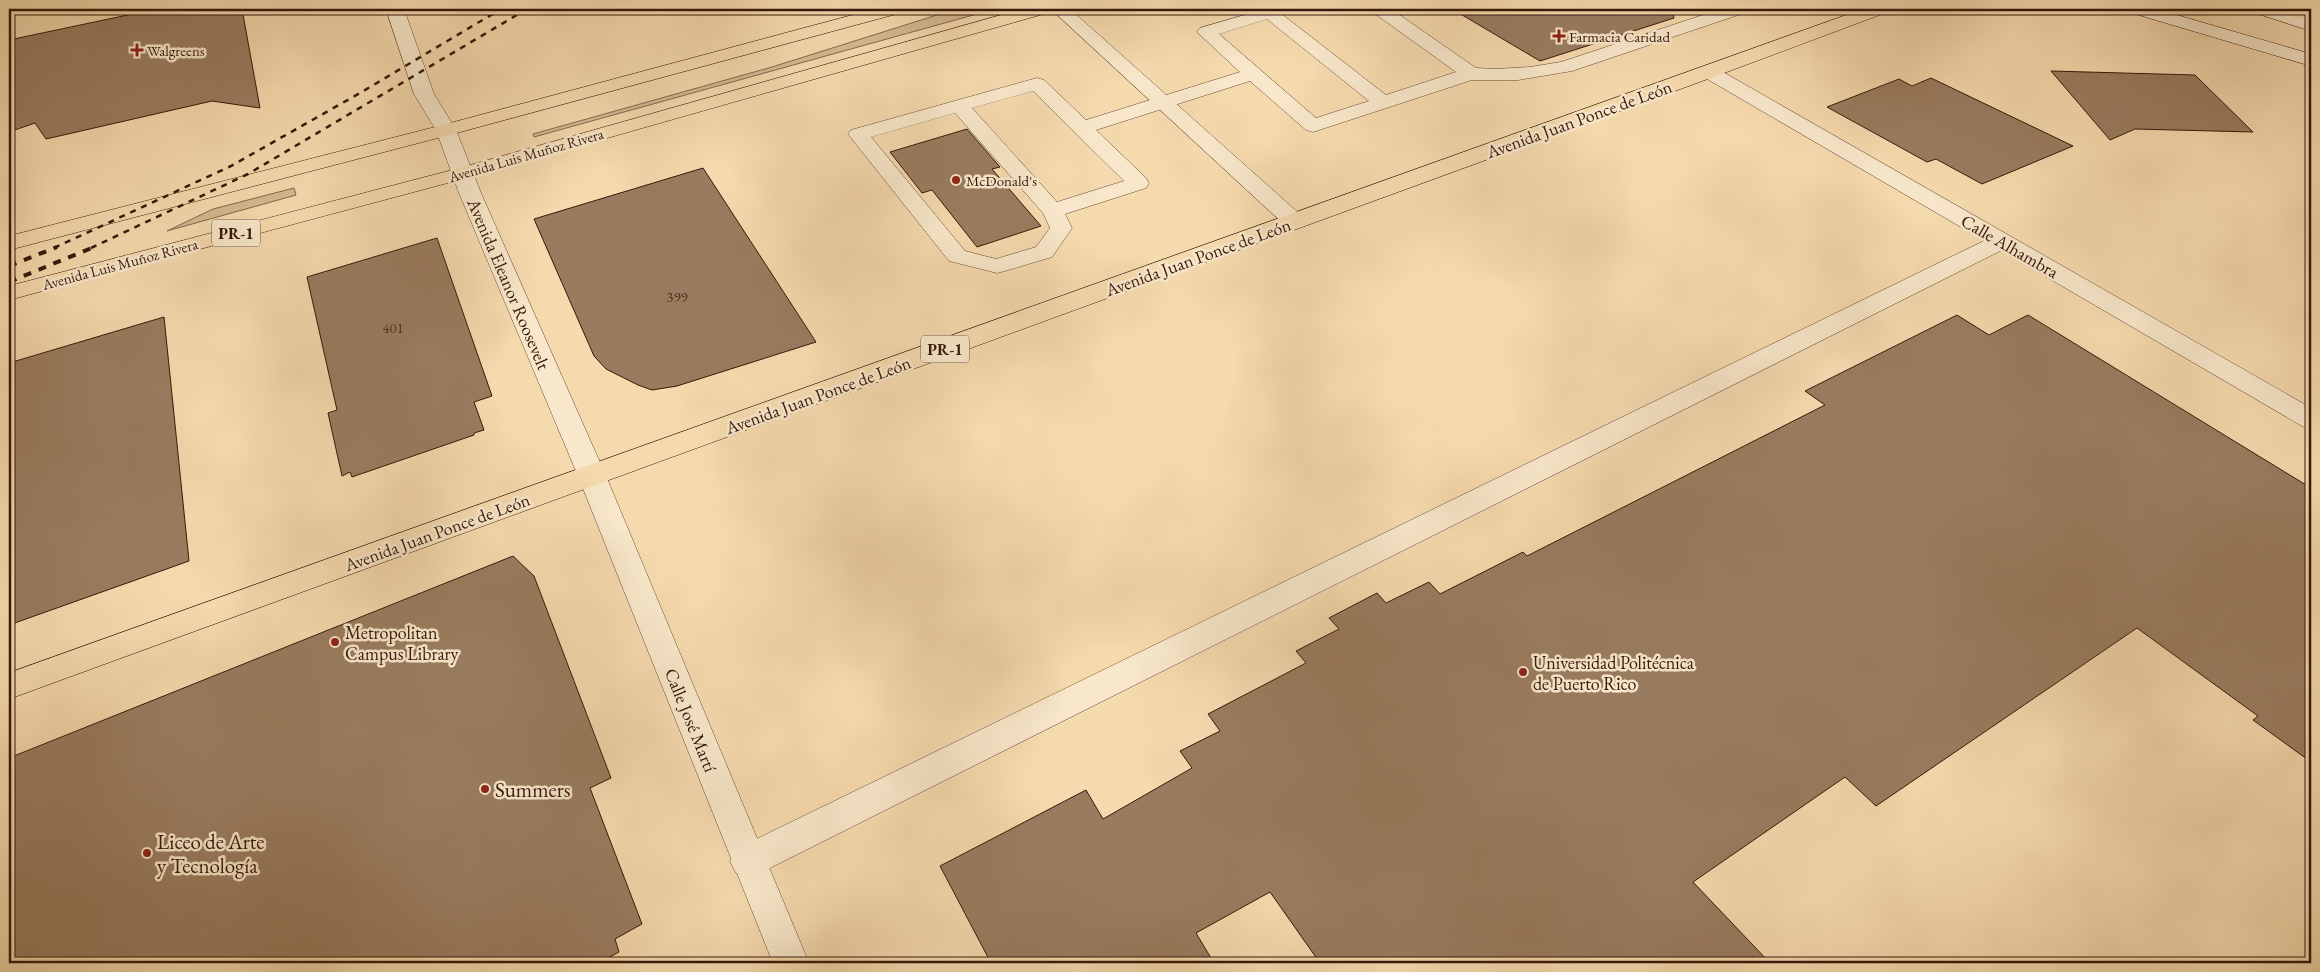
<svg xmlns="http://www.w3.org/2000/svg" width="2320" height="972" font-family="'EB Garamond',serif">
  <style>
    .green { fill: #d5b992; stroke: #86684e }
    .building { fill: #997c5f; stroke: #36170a }
    .lines { fill: none; stroke-linecap: round; stroke-linejoin: round }
    .service-casing { stroke: #664833; stroke-width: 1 }
    .minor-casing { stroke: #664833; stroke-width: 1 }
    .tertiary-casing { stroke: #664833; stroke-width: 1 }
    .secondary-casing { stroke: #36170a; stroke-width: 1 }
    .primary-casing { stroke: #36170a; stroke-width: 1 }
    .service { fill: #f8e7ca; fill-rule: evenodd }
    .minor { fill: #f8e7ca; fill-rule: evenodd }
    .tertiary { fill: #f8e7ca; fill-rule: evenodd }
    .secondary { fill: #f8e7ca; fill-rule: evenodd }
    .primary { fill: #f5daae; fill-rule: evenodd }
    .rail-far1 { stroke: #36170a; stroke-width: 2.5; stroke-dasharray: 6 6; stroke-linecap: butt }
    .rail { stroke: #36170a; stroke-width: 4; stroke-dasharray: 8 8; stroke-linecap: butt }
    .poi-dot { fill: #8f2418; stroke: #f8e7ca; stroke-width: 2 }
    .labels { text-anchor: middle; dominant-baseline: central; stroke-width: 5; stroke-linejoin: round; paint-order: stroke }
    .far-poi-label { font-size: 15px; fill: #36170a; stroke: #f8e7ca; text-anchor: start }
    .far-street-label { font-size: 15px; fill: #36170a; stroke: #f8e7ca }
    .number-label { font-size: 15px; fill: #4f301f }
    .shield { fill: #f8e7ca; stroke: #705544; stroke-width: 1 }
    .shield-label { font-size: 16px; font-weight: bold; fill: #36170a }
    .street-label { font-size: 18px; fill: #36170a; stroke: #f8e7ca }
    .poi-label { font-size: 18px; fill: #36170a; stroke: #f8e7ca; text-anchor: start }
    .near-poi-label { font-size: 21px; fill: #36170a; stroke: #f8e7ca; text-anchor: start }
  </style>
  <rect width="100%" height="100%" fill="#f5daae"/>
  <filter id="stains"><feTurbulence type="fractalNoise" baseFrequency=".004" numOctaves="4"/><feColorMatrix values="0 0 0 0 .2 0 0 0 0 .09 0 0 0 0 .02 0 0 0 .5 -.17"/></filter>
  <radialGradient id="worn" r=".72"><stop offset=".6" stop-color="#630" stop-opacity="0"/><stop offset="1" stop-color="#630" stop-opacity=".3"/></radialGradient>
  <!-- green -->
  <path class="green" d="M 956,9 L 995,9 L 534,137 L 533,134 L 772,67 Z
    M 294,188 L 296,195 L 167,231 L 213,209 Z"/>
  <!-- building -->
  <path class="building" d="M 156,9 L 242,9 L 260,108 L 212,101 L 46,139 L 35,123 L 9,132 L 9,40 Z
    M 1452,9 L 1672,9 L 1674,18 L 1540,61 Z
    M 2051,71 L 2195,75 L 2253,132 L 2135,129 L 2110,140 Z
    M 1931,78 L 2073,146 L 1982,184 L 1936,159 L 1927,162 L 1827,107 L 1899,79 L 1912,86 Z
    M 967,129 L 1000,167 L 992,169 L 1041,226 L 977,247 L 932,190 L 922,193 L 890,152 Z
    M 703,168 L 816,342 L 677,386 L 652,390 L 638,385 L 606,369 L 594,356 L 534,219 Z
    M 437,238 L 492,396 L 474,402 L 484,430 L 474,433 L 474,435 L 352,477 L 350,472 L 342,476 L 328,413 L 337,410 L 307,277 Z
    M 1957,315 L 1989,335 L 2028,315 L 2311,488 L 2311,762 L 2253,720 L 2258,716 L 2137,628 L 1876,806 L 1845,777 L 1693,882 L 1770,963 L 1320,963 L 1270,892 L 1196,933 L 1214,963 L 991,963 L 940,866 L 1086,790 L 1103,819 L 1192,768 L 1180,751 L 1220,731 L 1208,714 L 1306,663 L 1296,651 L 1339,629 L 1329,618 L 1377,593 L 1386,603 L 1429,582 L 1440,594 L 1523,552 L 1527,556 L 1825,405 L 1805,391 Z
    M 164,317 L 189,561 L 9,625 L 9,363 Z
    M 513,556 L 534,576 L 611,778 L 590,788 L 642,924 L 615,939 L 619,952 L 599,963 L 9,963 L 9,758 Z"/>
  <g class="lines">
    <!-- service casing -->
    <g class="service-casing">
      <path id="service" d="M 1265,9 L 1292,9 L 1289,13 L 1283,15 L 1386,95 L 1456,72 L 1374,13 L 1371,9 L 1391,9 L 1476,68 L 1495,69 L 1530,67 L 1561,62 L 1721,9 L 1747,9 L 1744,13 L 1572,71 L 1518,80 L 1472,80 L 1313,132 L 1306,130 L 1250,81 L 1096,130 L 1146,178 L 1149,183 L 1146,188 L 1065,214 L 1072,228 L 1052,257 L 1005,271 L 997,273 L 949,261 L 848,134 L 851,130 L 1037,78 L 1044,80 L 1086,120 L 1240,72 L 1197,32 L 1200,28 ZM 1267,19 L 1369,101 L 1316,118 L 1219,34 ZM 1033,91 L 1124,181 L 1057,202 L 972,108 ZM 955,113 L 1043,213 L 1050,228 L 1036,247 L 996,259 L 965,251 L 871,137 Z
        M 2002,234 L 2010,236 L 2013,241 L 2010,246 L 760,873 L 748,877 L 736,873 L 730,861 L 736,849 L 1994,236 Z"/>
    </g>
    <!-- minor casing -->
    <g class="minor-casing">
      <path id="minor" d="M 1051,9 L 1070,9 L 1303,217 L 1306,222 L 1303,227 L 1295,229 L 1287,227 Z
        M 1709,66 L 1716,68 L 2311,408 L 2311,429 L 2302,426 L 1702,76 L 1699,72 L 1702,68 Z
        M 592,466 L 602,469 L 606,476 L 809,963 L 773,963 L 578,476 L 582,469 Z"/>
    </g>
    <!-- tertiary casing -->
    <g class="tertiary-casing">
      <path id="tertiary" d="M 386,9 L 404,9 L 434,94 L 456,130 L 481,193 L 606,476 L 602,483 L 592,486 L 582,483 L 578,476 L 459,193 L 436,130 L 414,94 Z"/>
    </g>
    <!-- secondary casing -->
    <g class="secondary-casing">
      <path id="secondary" d="M 2129,9 L 2156,9 L 2311,54 L 2311,66 L 2132,13 Z
        M 2252,9 L 2278,9 L 2311,20 L 2311,31 L 2255,13 Z"/>
    </g>
    <!-- primary casing -->
    <g class="primary-casing">
      <path id="primary" d="M 875,9 L 903,9 L 900,13 L 453,134 L 9,250 L 9,236 L 439,126 Z
        M 1022,9 L 1050,9 L 1047,13 L 470,177 L 9,300 L 9,286 L 456,169 Z
        M 1863,9 L 1888,9 L 1885,13 L 1716,76 L 9,699 L 9,673 Z
        M 2282,9 L 2305,9 L 2311,11 L 2311,23 L 2285,13 Z"/>
    </g>
    <!-- service -->
    <use href="#service" class="service"/>
    <!-- minor -->
    <use href="#minor" class="minor"/>
    <!-- tertiary -->
    <use href="#tertiary" class="tertiary"/>
    <!-- secondary -->
    <use href="#secondary" class="secondary"/>
    <!-- primary -->
    <use href="#primary" class="primary"/>
    <!-- rail-far1 -->
    <path class="rail-far1" d="M 54,248 L 231,166 L 360,93 L 501,9
      M 91,248 L 248,174 L 527,9"/>
    <!-- rail -->
    <path class="rail" d="M 9,266 L 57,247
      M 9,282 L 94,247"/>
  </g>
  <!-- markers -->
  <g class="poi-dot">
    <path d="M1556.5 28.5h5v5h5v5h-5v5h-5v-5h-5v-5h5z"/>
    <path d="M134.5 42.5h5v5h5v5h-5v5h-5v-5h-5v-5h5z"/>
    <circle cx="956" cy="180" r="5"/>
    <circle cx="335" cy="642" r="5"/>
    <circle cx="1523" cy="672" r="5"/>
    <circle cx="485" cy="789" r="5"/>
    <circle cx="147" cy="853" r="5"/>
  </g>
  <g class="labels">
    <!-- far-poi labels -->
    <g class="far-poi-label">
      <text x="1569" y="36">Farmacia Caridad</text>
      <text x="147" y="50">Walgreens</text>
      <text x="966" y="180">McDonald's</text>
    </g>
    <!-- far-street labels -->
    <g class="far-street-label">
      <text transform="translate(526 155) rotate(-16)">Avenida Luis Muñoz Rivera</text>
      <text transform="translate(120 264) rotate(-15)">Avenida Luis Muñoz Rivera</text>
    </g>
    <!-- number labels -->
    <g class="number-label">
      <text x="677" y="296">399</text>
      <text x="393" y="327">401</text>
    </g>
    <!-- shield labels -->
    <g class="shield">
      <rect x="212" y="219.5" width="48" height="27" rx="4"/>
      <rect x="921" y="335.5" width="48" height="27" rx="4"/>
    </g>
    <g class="shield-label">
      <text x="236" y="233">PR-1</text>
      <text x="945" y="349">PR-1</text>
    </g>
    <!-- street labels -->
    <g class="street-label">
      <text transform="translate(1579 119) rotate(-20)">Avenida Juan Ponce de León</text>
      <text transform="translate(2010 246) rotate(30)">Calle Alhambra</text>
      <text transform="translate(1198 257) rotate(-20)">Avenida Juan Ponce de León</text>
      <text transform="translate(509 284) rotate(67)">Avenida Eleanor Roosevelt</text>
      <text transform="translate(818 395) rotate(-20)">Avenida Juan Ponce de León</text>
      <text transform="translate(437 532) rotate(-20)">Avenida Juan Ponce de León</text>
      <text transform="translate(691 720) rotate(68)">Calle José Martí</text>
    </g>
    <!-- poi labels -->
    <g class="poi-label">
      <text x="345" y="632">Metropolitan<tspan x="345" dy="21">Campus Library</tspan></text>
      <text x="1533" y="662">Universidad Politécnica<tspan x="1533" dy="21">de Puerto Rico</tspan></text>
    </g>
    <!-- near-poi labels -->
    <g class="near-poi-label">
      <text x="495" y="789">Summers</text>
      <text x="157" y="841">Liceo de Arte<tspan x="157" dy="24">y Tecnología</tspan></text>
    </g>
  </g>
  <!-- margin -->
  <rect width="2320" height="972" fill="none" stroke="#f5daae" stroke-width="30"/>
  <rect x="10" y="10" width="2300" height="952" fill="none" stroke="#36170a" stroke-width="2.5"/>
  <rect x="15" y="15" width="2290" height="942" fill="none" stroke="#36170a"/>
  <rect width="100%" height="100%" filter="url(#stains)"/>
  <rect width="100%" height="100%" fill="url(#worn)"/>
</svg>
